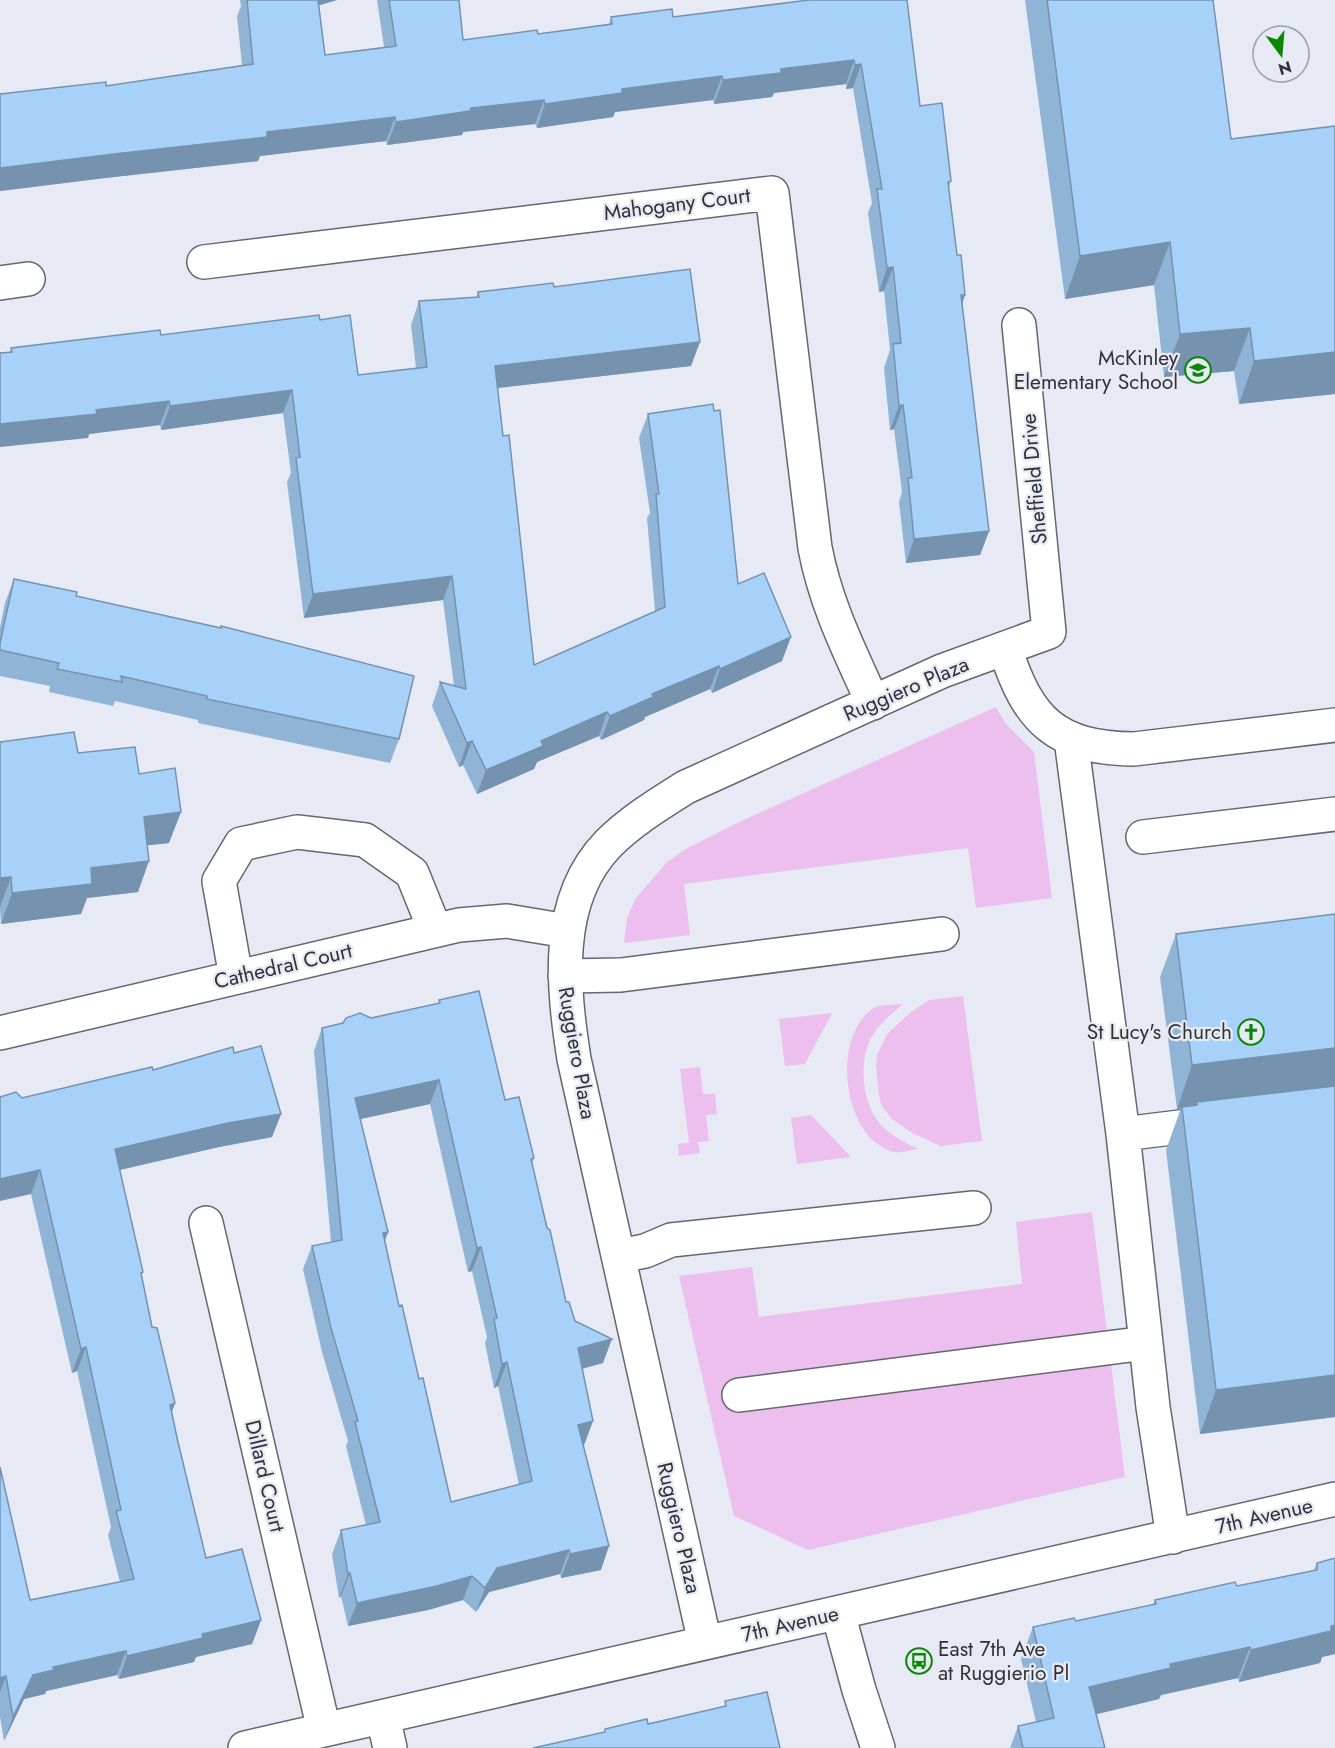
<svg xmlns="http://www.w3.org/2000/svg" width="1335" height="1748" font-family="Jost,sans-serif">
  <style>
    .green { fill: #ecbfee }
    .lines { fill: none; stroke-linecap: round; stroke-linejoin: round }
    .minor-casing { stroke: #64676f; stroke-width: 36 }
    .minor { stroke: #fff; stroke-width: 33 }
    .wall { fill: #90b4d6; fill-rule: evenodd }
    .shaded-wall { fill: #7592ae }
    .building { fill: #a7d1f9; stroke: #7592ae; stroke-width: 1.5; fill-rule: evenodd }
    .labels { text-anchor: middle; dominant-baseline: central; stroke-width: 4.5; stroke-linejoin: round; paint-order: stroke }
    .street-label { font-size: 21px; fill: #303135; stroke: #e7eaf4 }
    .poi-label { font-size: 21px; fill: #303135; stroke: #e7eaf4; text-anchor: end }
  </style>
  <rect width="100%" height="100%" fill="#e7eaf4"/>
  <!-- green -->
  <path class="green" d="M 996,707 L 1006,724 L 1034,752 L 1052,898 L 976,908 L 968,848 L 684,884 L 690,935 L 624,943 L 627,918 L 636,898 L 667,862 L 688,848 L 739,822 Z
    M 963,996 L 982,1141 L 941,1146 L 912,1133 L 892,1119 L 882,1106 L 879,1096 L 876,1067 L 877,1055 L 887,1034 L 911,1012 L 929,1000 Z
    M 903,1004 C 891,1014 879,1024 871,1038 C 858,1062 862,1106 882,1126 C 892,1136 906,1143 918,1149 C 911,1150 902,1153 895,1152 C 888,1151 880,1146 875,1142 C 842,1115 835,1036 872,1009 C 879,1004 894,1005 903,1004 Z
    M 832,1013 L 805,1064 L 785,1066 L 779,1019 Z
    M 700,1067 L 703,1094 L 715,1094 L 717,1114 L 706,1115 L 709,1141 L 698,1142 L 700,1153 L 679,1156 L 678,1144 L 689,1143 L 680,1069 Z
    M 811,1115 L 851,1157 L 797,1164 L 791,1118 Z
    M 1092,1212 L 1125,1477 L 808,1550 L 734,1516 L 679,1276 L 752,1267 L 759,1317 L 1022,1284 L 1016,1222 Z"/>
  <g class="lines">
    <!-- minor casing -->
    <g class="minor-casing">
      <path id="minor" d="M 204,262 L 772,193 L 815,548 C 826,605 849,650 873,703
        M 0,283 L 28,279
        M 1005,648 C 1028,721 1056,748 1134,749 L 1335,725
        M 1071,739 L 1123,1134
        M 1143,837 L 1335,814
        M 565,976 L 621,975 L 942,934
        M 236,977 L 219,881 L 241,844 L 297,832 L 365,840 L 412,873 L 435,930
        M 0,1033 L 459,925 L 507,921 L 567,931
        M 206,1223 L 324,1730
        M 619,1256 L 645,1251 L 671,1240 L 974,1208
        M 739,1395 L 1146,1343
        M 1173,1537 L 1153,1407 L 1123,1134 L 1220,1122
        M 838,1613 L 859,1690 L 878,1748
        M 705,1643 L 574,1059 C 563,988 553,901 608,844 C 631,821 659,804 686,787 L 942,671 L 1049,632 L 1019,325
        M 383,1717 L 390,1748
        M 245,1748 L 1335,1499"/>
    </g>
    <!-- minor -->
    <use href="#minor" class="minor"/>
  </g>
  <!-- wall -->
  <path class="wall" d="M 240,0 L 337,0 L 319,5 L 325,55 L 384,47 L 377,0 L 459,0 L 463,40 L 538,34 L 609,24 L 611,17 L 673,17 L 809,0 L 920,106 L 951,181 L 949,187 L 957,255 L 965,295 L 962,304 L 989,531 L 980,555 L 906,563 L 899,502 L 902,492 L 894,429 L 890,430 L 884,368 L 890,350 L 884,291 L 879,292 L 868,213 L 872,203 L 853,88 L 846,89 L 846,84 L 774,93 L 772,97 L 714,104 L 713,100 L 615,112 L 613,117 L 537,128 L 535,124 L 463,132 L 462,135 L 387,145 L 386,141 L 260,156 L 258,161 L 105,178 L 0,191 L 0,94 L 106,86 L 242,65 L 237,16 L 241,6 Z
    M 1025,0 L 1213,0 L 1231,139 L 1335,126 L 1335,394 L 1239,404 L 1234,371 L 1164,377 L 1154,285 L 1065,299 Z
    M 554,287 L 691,366 L 498,388 L 503,436 L 534,665 L 655,611 L 647,518 L 650,513 L 639,438 L 648,414 L 738,584 L 782,661 L 712,693 L 710,689 L 645,717 L 644,720 L 601,740 L 599,736 L 537,762 L 534,769 L 477,794 L 463,765 L 459,767 L 432,706 L 440,682 L 454,686 L 443,600 L 304,618 L 287,482 L 291,473 L 283,413 L 161,430 L 160,425 L 89,434 L 88,438 L 10,352 L 11,348 L 161,335 L 320,320 L 358,375 L 416,368 L 411,325 L 419,301 L 476,297 L 478,292 Z
    M 14,579 L 76,596 L 399,739 L 390,763 L 198,723 L 198,720 L 115,701 L 113,706 L 49,692 L 50,686 L 0,676 L 0,627 L 5,603 Z
    M 0,742 L 78,753 L 139,774 L 169,843 L 147,845 L 138,892 L 87,898 L 81,914 L 1,924 L 0,909 Z
    M 1176,934 L 1335,1417 L 1200,1434 L 1166,1150 L 1181,1108 L 1177,1109 L 1160,977 Z
    M 439,1000 L 505,1100 L 534,1158 L 532,1164 L 566,1302 L 575,1321 L 603,1363 L 582,1369 L 593,1421 L 584,1445 L 583,1446 L 601,1570 L 561,1578 L 560,1574 L 489,1592 L 476,1612 L 463,1600 L 428,1610 L 348,1626 L 341,1596 L 339,1598 L 332,1554 L 341,1530 L 366,1525 L 346,1446 L 348,1441 L 322,1352 L 303,1269 L 312,1246 L 331,1242 L 314,1051 L 322,1028 L 371,1018 L 438,1004 ZM 430,1104 L 468,1272 L 472,1271 L 487,1337 L 485,1343 L 494,1388 L 498,1386 L 519,1485 L 451,1502 L 419,1379 L 399,1306 L 385,1240 L 388,1232 L 360,1119 Z
    M 234,1053 L 281,1114 L 272,1137 L 219,1147 L 120,1170 L 152,1327 L 175,1403 L 172,1412 L 178,1442 L 206,1558 L 261,1620 L 252,1644 L 196,1657 L 194,1662 L 119,1679 L 117,1675 L 46,1691 L 45,1694 L 24,1699 L 4,1741 L 0,1717 L 0,1467 L 30,1600 L 120,1582 L 108,1535 L 111,1527 L 77,1371 L 72,1373 L 31,1194 L 22,1098 Z
    M 1335,1558 L 1335,1654 L 1322,1657 L 1320,1663 L 1239,1682 L 1238,1678 L 1161,1695 L 1159,1699 L 1096,1714 L 1105,1748 L 1010,1748 L 1018,1726 L 1036,1722 L 1021,1659 L 1033,1627 L 1076,1621 L 1153,1605 L 1155,1600 L 1237,1586 L 1314,1570 L 1317,1563 Z"/>
  <!-- shaded-wall -->
  <path class="shaded-wall" d="M 310,0 L 337,0 L 307,9 Z
    M 854,60 L 846,84 L 774,93 L 772,97 L 714,104 L 723,80 L 781,69 Z
    M 861,64 L 853,88 L 846,89 L 855,65 Z
    M 722,76 L 713,100 L 615,112 L 613,117 L 537,128 L 545,104 L 622,89 Z
    M 544,100 L 535,124 L 463,132 L 462,135 L 387,145 L 396,122 L 471,108 Z
    M 395,117 L 386,141 L 260,156 L 258,161 L 105,178 L 0,191 L 0,168 L 267,132 Z
    M 1170,242 L 1154,285 L 1065,299 L 1080,256 Z
    M 893,267 L 884,291 L 879,292 L 887,268 Z
    M 961,295 L 965,295 L 957,319 Z
    M 1250,328 L 1234,371 L 1164,377 L 1180,334 Z
    M 700,342 L 691,366 L 487,389 L 495,366 Z
    M 1335,352 L 1335,394 L 1239,404 L 1254,361 Z
    M 292,390 L 283,413 L 161,430 L 170,406 Z
    M 169,401 L 160,425 L 89,434 L 88,438 L 0,447 L 0,424 L 96,410 Z
    M 903,405 L 894,429 L 890,430 L 899,406 Z
    M 989,531 L 980,555 L 906,563 L 914,539 Z
    M 452,576 L 443,600 L 304,618 L 313,594 Z
    M 791,637 L 782,661 L 712,693 L 720,669 Z
    M 719,666 L 710,689 L 645,717 L 644,720 L 601,740 L 610,716 L 652,694 Z
    M 607,712 L 599,736 L 537,762 L 534,769 L 477,794 L 486,770 L 541,741 Z
    M 472,741 L 463,765 L 459,767 L 467,743 Z
    M 181,812 L 169,843 L 132,847 L 144,817 Z
    M 149,861 L 138,892 L 87,898 L 81,914 L 1,924 L 12,893 L 91,868 Z
    M 11,877 L 0,907 L 0,878 Z
    M 1335,1048 L 1335,1090 L 1197,1102 L 1196,1106 L 1177,1109 L 1192,1065 Z
    M 439,1080 L 430,1104 L 347,1122 L 355,1098 Z
    M 281,1114 L 272,1137 L 219,1147 L 106,1173 L 115,1149 L 228,1123 Z
    M 40,1170 L 31,1194 L 0,1201 L 0,1179 Z
    M 388,1232 L 379,1256 L 383,1233 Z
    M 481,1247 L 472,1271 L 468,1272 L 477,1248 Z
    M 612,1339 L 603,1363 L 569,1372 L 578,1348 Z
    M 86,1347 L 77,1371 L 72,1373 L 81,1349 Z
    M 507,1362 L 498,1386 L 494,1388 L 502,1364 Z
    M 1335,1375 L 1335,1417 L 1200,1434 L 1216,1390 Z
    M 175,1403 L 166,1427 L 170,1405 Z
    M 593,1421 L 584,1445 L 569,1449 L 578,1425 Z
    M 609,1546 L 601,1570 L 561,1578 L 570,1554 Z
    M 569,1550 L 560,1574 L 489,1592 L 476,1612 L 485,1588 L 497,1568 Z
    M 350,1573 L 341,1596 L 339,1598 L 348,1574 Z
    M 472,1576 L 463,1600 L 428,1610 L 348,1626 L 357,1603 Z
    M 261,1620 L 252,1644 L 196,1657 L 194,1662 L 119,1679 L 127,1656 L 202,1634 Z
    M 1335,1625 L 1335,1654 L 1322,1657 L 1320,1663 L 1239,1682 L 1251,1650 Z
    M 1250,1647 L 1238,1678 L 1161,1695 L 1159,1699 L 1077,1719 L 1089,1687 L 1170,1664 Z
    M 126,1651 L 117,1675 L 46,1691 L 45,1694 L 24,1699 L 4,1741 L 13,1717 L 33,1675 L 53,1667 Z
    M 6,1676 L 0,1692 L 0,1678 Z"/>
  <!-- building -->
  <path class="building" d="M 247,0 L 318,0 L 325,55 L 396,46 L 389,0 L 459,0 L 463,40 L 537,30 L 538,34 L 612,24 L 611,17 L 672,9 L 673,17 L 809,0 L 907,0 L 920,106 L 942,103 L 951,181 L 948,182 L 957,255 L 961,255 L 965,295 L 961,295 L 989,531 L 914,539 L 908,478 L 912,478 L 903,405 L 899,406 L 893,344 L 901,343 L 893,267 L 887,268 L 877,189 L 882,189 L 861,64 L 855,65 L 854,60 L 781,69 L 781,73 L 723,80 L 722,76 L 622,89 L 622,93 L 545,104 L 544,100 L 471,108 L 470,111 L 396,122 L 395,117 L 267,132 L 267,137 L 114,154 L 0,168 L 0,94 L 106,82 L 106,86 L 253,64 Z
    M 1047,0 L 1213,0 L 1231,139 L 1335,126 L 1335,352 L 1254,361 L 1250,328 L 1180,334 L 1170,242 L 1080,256 Z
    M 690,269 L 700,342 L 495,366 L 503,436 L 509,435 L 534,665 L 665,607 L 656,494 L 659,494 L 648,414 L 713,404 L 714,411 L 720,410 L 738,584 L 764,573 L 791,637 L 720,669 L 719,666 L 652,694 L 653,697 L 610,716 L 607,712 L 541,741 L 543,746 L 486,770 L 472,741 L 467,743 L 440,682 L 466,689 L 452,576 L 313,594 L 296,458 L 300,457 L 292,390 L 170,406 L 169,401 L 96,410 L 97,414 L 0,424 L 0,353 L 12,352 L 11,348 L 160,330 L 161,335 L 319,315 L 320,320 L 350,315 L 358,375 L 427,367 L 419,301 L 479,297 L 478,292 L 553,283 L 554,287 Z
    M 14,579 L 77,592 L 76,596 L 221,628 L 221,626 L 414,676 L 399,739 L 207,699 L 207,696 L 121,676 L 122,682 L 57,669 L 59,663 L 0,650 L 0,643 Z
    M 74,732 L 78,753 L 135,747 L 139,774 L 175,768 L 181,812 L 144,817 L 149,861 L 91,868 L 92,884 L 12,893 L 11,877 L 0,878 L 0,742 Z
    M 1335,914 L 1335,1048 L 1192,1065 L 1176,934 Z
    M 479,991 L 505,1100 L 519,1097 L 534,1158 L 531,1159 L 547,1228 L 550,1230 L 566,1302 L 569,1302 L 575,1321 L 612,1339 L 578,1348 L 593,1421 L 578,1425 L 609,1546 L 570,1554 L 569,1550 L 497,1568 L 485,1588 L 472,1576 L 437,1586 L 357,1603 L 350,1573 L 348,1574 L 341,1530 L 380,1522 L 355,1422 L 358,1421 L 331,1328 L 312,1246 L 342,1240 L 322,1028 L 343,1023 L 346,1018 L 360,1013 L 371,1018 L 440,1003 L 439,1000 ZM 439,1080 L 477,1248 L 481,1247 L 497,1318 L 494,1319 L 502,1364 L 507,1362 L 532,1481 L 451,1502 L 423,1378 L 419,1379 L 402,1305 L 399,1306 L 383,1233 L 388,1232 L 355,1098 Z
    M 261,1046 L 281,1114 L 228,1123 L 115,1149 L 143,1272 L 141,1273 L 152,1327 L 157,1328 L 175,1403 L 170,1405 L 178,1442 L 206,1558 L 242,1549 L 261,1620 L 202,1634 L 203,1638 L 127,1656 L 126,1651 L 53,1667 L 54,1670 L 33,1675 L 13,1717 L 6,1676 L 0,1678 L 0,1467 L 30,1600 L 134,1579 L 116,1511 L 121,1510 L 86,1347 L 81,1349 L 40,1170 L 0,1179 L 0,1097 L 16,1092 L 22,1098 L 152,1067 L 153,1070 L 233,1047 L 234,1053 Z
    M 1335,1086 L 1335,1375 L 1216,1390 L 1182,1107 L 1197,1105 L 1197,1102 Z
    M 1335,1558 L 1335,1625 L 1331,1626 L 1331,1631 L 1251,1650 L 1250,1647 L 1170,1664 L 1171,1668 L 1089,1687 L 1105,1748 L 1023,1748 L 1018,1726 L 1054,1718 L 1033,1627 L 1074,1618 L 1076,1621 L 1156,1604 L 1155,1600 L 1235,1582 L 1237,1586 L 1317,1570 L 1317,1563 Z
    M 767,1692 L 780,1748 L 533,1748 L 605,1732 L 605,1729 L 647,1719 L 648,1724 L 726,1706 L 725,1701 Z"/>
  <!-- icons -->
  <defs>
    <g id="school-ring" transform="scale(1.35)"><circle r="9.5" fill="#e7eaf4" stroke="#0b8604" stroke-width="1.5"/><path d="M0-5L7-2L0 1L-7-2ZM-4 1L0 2.5L4 1V4Q0 6-4 4Z" fill="#0b8604"/></g>
    <g id="church-ring" transform="scale(1.35)"><circle r="9.5" fill="#e7eaf4" stroke="#0b8604" stroke-width="1.5"/><path d="M-1.2-6h2.4v3.5h3.3v2.4h-3.3V6h-2.4V-.1h-3.3v-2.4h3.3Z" fill="#0b8604"/></g>
    <g id="bus-ring" transform="scale(1.35)"><circle r="9.5" fill="#e7eaf4" stroke="#0b8604" stroke-width="1.5"/><path d="M-5-6H5V4H4V6H2V4H-2V6H-4V4H-5ZM-3.5-4V0h7V-4ZM-3.5 1.2v1.5H-2V1.2ZM2 1.2v1.5H3.5V1.2Z" fill="#0b8604"/></g>
  </defs>
  <g fill-rule="evenodd">
    <use href="#school-ring" x="1198" y="370"/>
    <use href="#church-ring" x="1251" y="1032"/>
    <use href="#bus-ring" x="919" y="1661"/>
  </g>
  <g class="labels">
    <!-- street labels -->
    <g class="street-label">
      <text transform="translate(677 204) rotate(-7)">Mahogany Court</text>
      <text transform="translate(1034 479) rotate(-95)">Sheffield Drive</text>
      <text transform="translate(906 689) rotate(-23)">Ruggiero Plaza</text>
      <text transform="translate(283 966) rotate(-13)">Cathedral Court</text>
      <text transform="translate(577 1053) rotate(80)">Ruggiero Plaza</text>
      <text transform="translate(265 1476) rotate(77)">Dillard Court</text>
      <text transform="translate(1264 1516) rotate(-13)">7th Avenue</text>
      <text transform="translate(679 1528) rotate(77)">Ruggiero Plaza</text>
      <text transform="translate(790 1624) rotate(-13)">7th Avenue</text>
    </g>
    <!-- poi labels -->
    <g class="poi-label">
      <text x="1178" y="358">McKinley<tspan x="1178" dy="24">Elementary School</tspan></text>
      <text x="1232" y="1032">St Lucy's Church</text>
      <text x="938" y="1649" text-anchor="start">East 7th Ave<tspan x="938" dy="24">at Ruggierio Pl</tspan></text>
    </g>
  </g>
  <!-- north arrow -->
  <g transform="translate(1281 54) rotate(164)"><circle r="28" fill="#e7eaf4" stroke="#9ea0a8" stroke-width="1.5"/>
  <path d="M0-4.5L10 22L0 15L-10 22Z" fill="#0b8604"/>
  <text y="-9" font-size="16" font-weight="bold" text-anchor="middle" fill="#303135">N</text>
  </g>
</svg>
